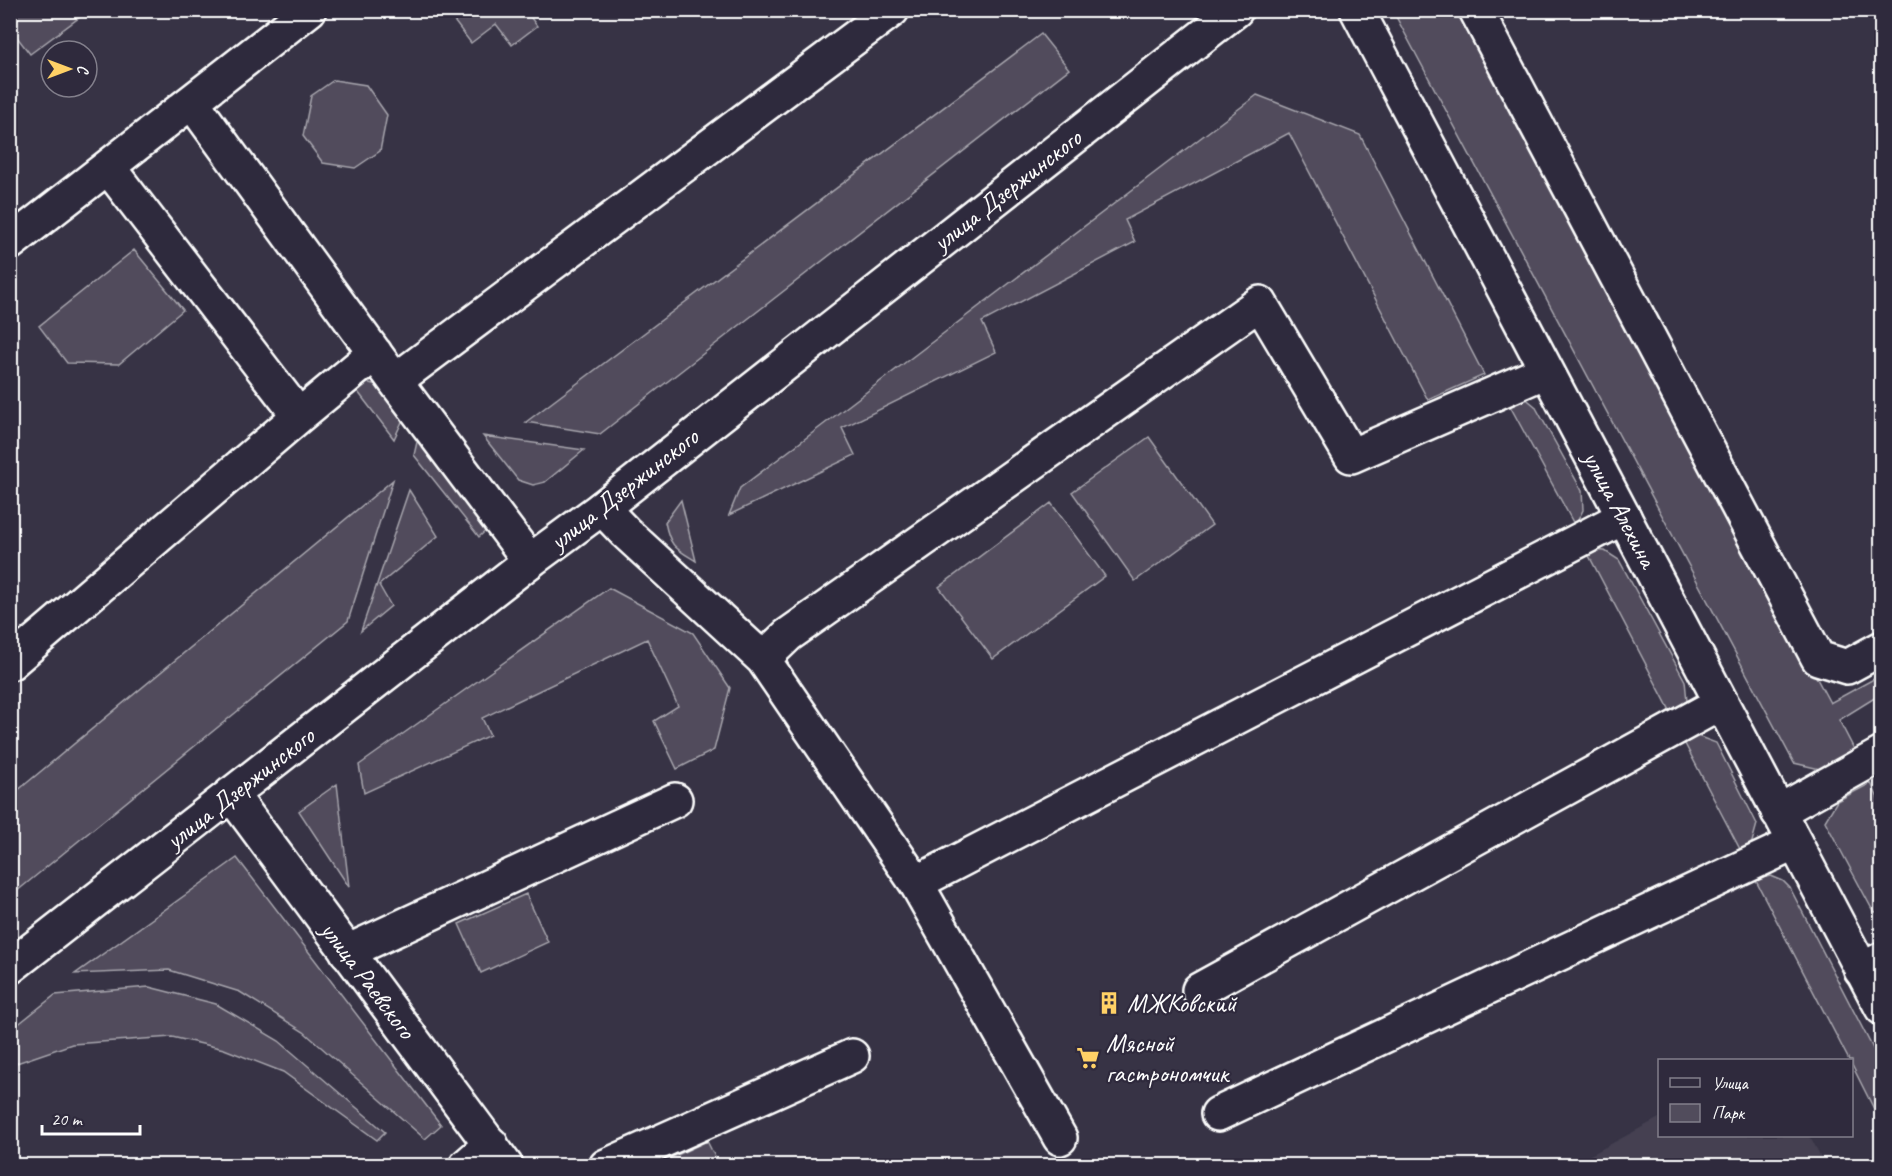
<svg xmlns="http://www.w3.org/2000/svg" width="1892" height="1176" font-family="Caveat,sans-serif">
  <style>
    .built { fill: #444051 }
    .green { fill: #514c5c; stroke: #a8a6ae; stroke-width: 1.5 }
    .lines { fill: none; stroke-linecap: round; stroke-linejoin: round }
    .minor-casing { stroke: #fff; stroke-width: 38 }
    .major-casing { stroke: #fff; stroke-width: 38 }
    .minor { stroke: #2f2a3d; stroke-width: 33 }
    .major { stroke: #2f2a3d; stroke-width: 33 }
    .labels { text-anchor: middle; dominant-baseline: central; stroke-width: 4.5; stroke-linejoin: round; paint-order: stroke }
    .street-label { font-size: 26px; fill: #fff; stroke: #2f2a3d }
    .poi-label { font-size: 26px; fill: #fff; stroke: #2f2a3d; text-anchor: start }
  </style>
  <rect width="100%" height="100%" fill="#373345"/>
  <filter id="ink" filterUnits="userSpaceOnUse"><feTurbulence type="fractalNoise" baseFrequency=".0167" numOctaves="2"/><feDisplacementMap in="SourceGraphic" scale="12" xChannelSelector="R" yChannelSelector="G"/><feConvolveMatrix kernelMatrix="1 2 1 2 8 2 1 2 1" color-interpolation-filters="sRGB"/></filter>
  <g filter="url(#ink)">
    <!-- built -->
    <path class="built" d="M 1659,1118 L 1660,1136 L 1810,1136 L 1825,1165 L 1572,1165 Z"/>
    <!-- green -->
    <path class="green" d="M 11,10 L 88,10 L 88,11 L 30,54 L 17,37 L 11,42 Z
      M 451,11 L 526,11 L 537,26 L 512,45 L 496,24 L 471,43 L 448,13 Z
      M 1393,11 L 1460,11 L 1830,703 L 1881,675 L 1881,694 L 1839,720 L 1855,751 L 1824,770 L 1794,763 Z
      M 1041,34 L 1069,69 L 600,434 L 526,422 Z
      M 334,80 L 366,85 L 387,115 L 380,151 L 355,168 L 323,163 L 303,136 L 311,96 Z
      M 1257,95 L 1360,135 L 1484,375 L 1428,400 L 1289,133 L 1125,220 L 1135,242 L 982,322 L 996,352 L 842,428 L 855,455 L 729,515 L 740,488 Z
      M 134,250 L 183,310 L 119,364 L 67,363 L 39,326 Z
      M 361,382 C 388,384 390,394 406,413 L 394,439 L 355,388 Z
      M 1504,395 L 1524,397 L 1535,406 L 1582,491 L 1583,510 L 1575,526 Z
      M 420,429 L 493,524 L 479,537 L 414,455 Z
      M 483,436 L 584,450 L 545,482 L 533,485 L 518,480 Z
      M 1149,437 L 1212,525 L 1135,581 L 1072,492 Z
      M 393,480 L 348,621 L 11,896 L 11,796 Z
      M 409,490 L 438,536 L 379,585 L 391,606 L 361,631 Z
      M 681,500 L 696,561 C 675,548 670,547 665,522 Z
      M 1051,503 L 1105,576 L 993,659 L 939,587 Z
      M 1586,550 L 1605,551 L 1619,560 L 1685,681 L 1687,701 L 1674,718 Z
      M 609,588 L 693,633 L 730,688 L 714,750 L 677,769 L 654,721 L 678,706 L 647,639 L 482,718 L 490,735 L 364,793 L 359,765 Z
      M 1697,736 L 1716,743 L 1757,824 L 1752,842 L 1742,853 L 1683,740 Z
      M 1871,783 L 1881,805 L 1881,914 L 1873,911 L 1825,821 L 1837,801 Z
      M 337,784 L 349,887 L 299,811 Z
      M 237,858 L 441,1125 L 425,1139 L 304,1032 L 240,992 L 169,970 L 75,974 Z
      M 1771,876 L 1783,881 L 1790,888 L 1881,1064 L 1881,1123 L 1852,1065 L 1852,1060 L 1849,1060 L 1755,879 Z
      M 526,894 L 548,942 L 481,973 L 459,924 Z
      M 149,987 L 216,1004 L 279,1041 L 385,1132 L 377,1140 L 283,1072 L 224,1049 L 172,1037 L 72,1044 L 11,1065 L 11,1030 L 55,995 Z
      M 707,1141 L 719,1165 L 656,1165 Z"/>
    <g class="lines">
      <!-- minor casing -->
      <g class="minor-casing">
        <path id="minor" d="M 1476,10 L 1818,658 L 1847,667 L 1882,648
          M 192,102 L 395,381 L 892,10
          M 108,167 L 299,416
          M 10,243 L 309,10
          M 395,381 L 530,561
          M 602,508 L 625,532 L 763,659 L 916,883 L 1060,1138
          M 763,659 L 788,635 L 1260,303 L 1351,456 L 1546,371
          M 10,663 L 299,416 L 375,353
          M 1778,812 L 1882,754
          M 916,883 L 1624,517
          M 347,952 L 675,800
          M 1861,970 L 1882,959
          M 1199,990 L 1721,703
          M 1218,1114 L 1795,843
          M 466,1166 L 491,1144
          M 606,1166 L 852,1056"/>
      </g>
      <!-- major casing -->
      <g class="major-casing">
        <path id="major" d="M 1357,10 L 1882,1008
          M 231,794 L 506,1166
          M 10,967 L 530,561 L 602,508 L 1236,10"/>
      </g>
      <!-- minor -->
      <use href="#minor" class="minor"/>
      <!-- major -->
      <use href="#major" class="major"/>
    </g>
  </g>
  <!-- icons -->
  <defs>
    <g id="building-bare" transform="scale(1.8)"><path d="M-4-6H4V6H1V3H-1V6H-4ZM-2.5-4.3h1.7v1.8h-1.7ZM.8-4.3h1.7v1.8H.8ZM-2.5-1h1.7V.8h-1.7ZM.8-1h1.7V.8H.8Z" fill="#ffd166" stroke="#2f2a3d" stroke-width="2.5" paint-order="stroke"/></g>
    <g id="supermarket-bare" transform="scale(1.8)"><path d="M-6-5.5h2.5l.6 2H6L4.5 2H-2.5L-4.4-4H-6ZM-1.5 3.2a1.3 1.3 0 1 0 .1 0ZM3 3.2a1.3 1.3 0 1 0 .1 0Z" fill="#ffd166" stroke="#2f2a3d" stroke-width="2.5" paint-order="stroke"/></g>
  </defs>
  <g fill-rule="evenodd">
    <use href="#building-bare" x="1109" y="1003"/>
    <use href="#supermarket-bare" x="1088" y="1058"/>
  </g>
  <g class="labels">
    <!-- street labels -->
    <g class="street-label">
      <text transform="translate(1007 190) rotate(-38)">улица Дзержинского</text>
      <text transform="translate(624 489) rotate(-38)">улица Дзержинского</text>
      <text transform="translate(1620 509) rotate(62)">улица Алехина</text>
      <text transform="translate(240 788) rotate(-38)">улица Дзержинского</text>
      <text transform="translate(368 980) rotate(53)">улица Раевского</text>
    </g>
    <!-- poi labels -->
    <g class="poi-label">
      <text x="1127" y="1003">МЖКовский</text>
      <text x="1106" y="1043">Мясной<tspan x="1106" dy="30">гастрономчик</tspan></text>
    </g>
  </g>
  <!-- margin -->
  <rect width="1892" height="1176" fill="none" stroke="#2f2a3d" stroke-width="36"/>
  <rect x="18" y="18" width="1856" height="1140" fill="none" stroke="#fff" stroke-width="2" filter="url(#ink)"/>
  <!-- legend -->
  <rect x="1658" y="1059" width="195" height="78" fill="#2f2a3d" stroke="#827f8b" stroke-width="1.5"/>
  <rect x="1670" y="1078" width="30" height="9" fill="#2f2a3d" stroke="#827f8b" stroke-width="1.5"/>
  <text x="1712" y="1089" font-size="18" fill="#ffffff">Улица</text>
  <rect x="1670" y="1104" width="30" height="18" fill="#514c5c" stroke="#827f8b" stroke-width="1.5"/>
  <text x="1712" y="1119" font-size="18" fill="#ffffff">Парк</text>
  <!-- north arrow -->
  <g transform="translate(69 69) rotate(90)"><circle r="28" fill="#2f2a3d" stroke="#827f8b" stroke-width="1.5"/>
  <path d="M0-4.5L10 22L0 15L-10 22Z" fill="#ffd166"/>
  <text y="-9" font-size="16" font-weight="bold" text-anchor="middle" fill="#ffffff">С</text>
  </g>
  <!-- scale -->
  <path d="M42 1125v9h98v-9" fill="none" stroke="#ffffff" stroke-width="3"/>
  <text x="51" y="1125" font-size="18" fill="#ffffff" stroke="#2f2a3d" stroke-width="4.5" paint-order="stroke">20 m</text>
</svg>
